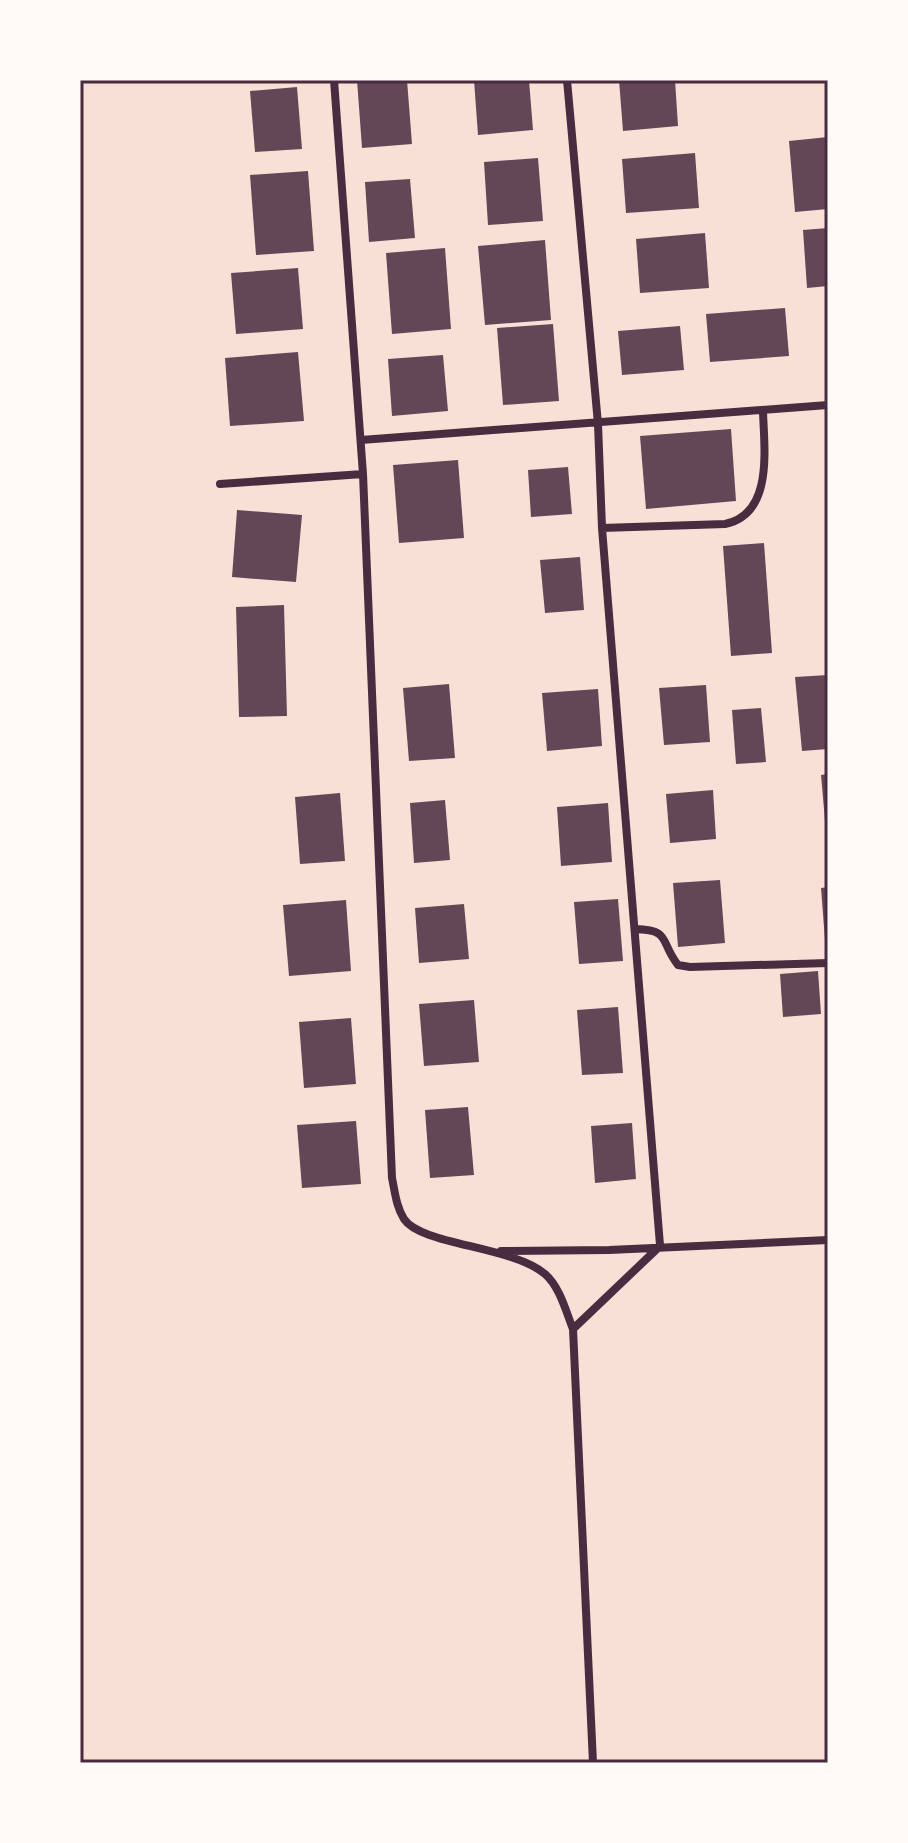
<svg xmlns="http://www.w3.org/2000/svg" width="908" height="1843" font-family="Arial,sans-serif">
  <style>
    .building { fill: #644757 }
    .lines { fill: none; stroke-linecap: round; stroke-linejoin: round }
    .minor { stroke: #4a2c40; stroke-width: 8 }
    .neatline { fill: none; stroke: #4a2c40; stroke-width: 3 }
  </style>
  <rect width="100%" height="100%" fill="#f7e1d7"/>
  <!-- building -->
  <path class="building" d="M 357,80 L 407,80 L 412,144 L 362,148 Z
    M 474,80 L 529,80 L 533,130 L 478,135 Z
    M 619,80 L 675,80 L 678,126 L 623,131 Z
    M 297,87 L 302,149 L 255,152 L 250,91 Z
    M 828,137 L 828,209 L 795,212 L 789,141 Z
    M 695,153 L 699,208 L 626,213 L 622,159 Z
    M 538,158 L 543,221 L 488,225 L 484,162 Z
    M 308,171 L 314,251 L 256,255 L 250,175 Z
    M 410,179 L 415,238 L 369,242 L 365,182 Z
    M 828,228 L 828,286 L 807,288 L 803,230 Z
    M 705,233 L 709,288 L 640,293 L 636,239 Z
    M 545,240 L 551,320 L 485,325 L 478,246 Z
    M 445,248 L 451,329 L 392,334 L 386,253 Z
    M 298,268 L 303,329 L 236,334 L 231,273 Z
    M 785,308 L 789,356 L 710,362 L 706,314 Z
    M 553,324 L 559,401 L 503,405 L 497,328 Z
    M 680,326 L 684,370 L 622,375 L 618,331 Z
    M 298,352 L 304,421 L 230,426 L 225,358 Z
    M 443,355 L 448,411 L 392,416 L 388,359 Z
    M 731,429 L 736,501 L 646,509 L 640,436 Z
    M 458,460 L 464,538 L 399,543 L 393,465 Z
    M 568,467 L 572,514 L 531,517 L 528,470 Z
    M 237,510 L 302,515 L 296,582 L 232,577 Z
    M 764,543 L 772,653 L 731,656 L 723,546 Z
    M 580,557 L 584,610 L 545,613 L 540,560 Z
    M 284,605 L 287,716 L 239,717 L 236,607 Z
    M 828,675 L 828,749 L 802,751 L 795,677 Z
    M 449,684 L 455,758 L 409,761 L 403,688 Z
    M 706,685 L 710,742 L 664,745 L 659,688 Z
    M 598,689 L 602,746 L 547,751 L 542,693 Z
    M 761,708 L 766,762 L 736,764 L 732,710 Z
    M 828,774 L 828,832 L 826,832 L 821,775 Z
    M 713,790 L 716,839 L 670,843 L 666,794 Z
    M 340,793 L 345,861 L 300,864 L 295,797 Z
    M 445,800 L 450,860 L 414,863 L 410,803 Z
    M 608,803 L 612,862 L 561,866 L 557,807 Z
    M 720,880 L 725,943 L 678,947 L 673,883 Z
    M 828,887 L 828,952 L 826,953 L 821,888 Z
    M 618,899 L 623,961 L 579,964 L 574,902 Z
    M 346,900 L 351,971 L 289,976 L 283,905 Z
    M 464,904 L 469,959 L 419,963 L 415,908 Z
    M 818,971 L 821,1014 L 783,1017 L 780,974 Z
    M 474,1000 L 479,1062 L 424,1066 L 419,1004 Z
    M 618,1007 L 623,1073 L 582,1075 L 577,1010 Z
    M 351,1018 L 356,1084 L 304,1088 L 299,1022 Z
    M 468,1107 L 474,1175 L 430,1178 L 425,1110 Z
    M 356,1121 L 361,1184 L 302,1188 L 297,1125 Z
    M 632,1123 L 636,1179 L 595,1183 L 591,1126 Z"/>
  <g class="lines">
    <!-- minor -->
    <path class="minor" d="M 334,80 L 363,474 L 392,1178 C 395,1192 396,1206 404,1219 C 421,1245 512,1246 545,1274 C 560,1287 566,1312 573,1329 L 593,1763
      M 567,80 L 598,424 L 602,528 L 660,1245
      M 361,440 L 828,405
      M 220,484 L 363,474
      M 602,528 L 725,524 C 774,514 764,448 763,411
      M 635,929 C 672,930 659,941 678,965 L 690,967 L 828,963
      M 501,1251 L 609,1250 L 828,1240
      M 573,1329 L 660,1246"/>
  </g>
  <!-- border -->
  <rect width="908" height="1843" fill="none" stroke="#fffaf5" stroke-width="164"/>
  <rect x="82" y="82" width="744" height="1679" class="neatline"/>
</svg>
